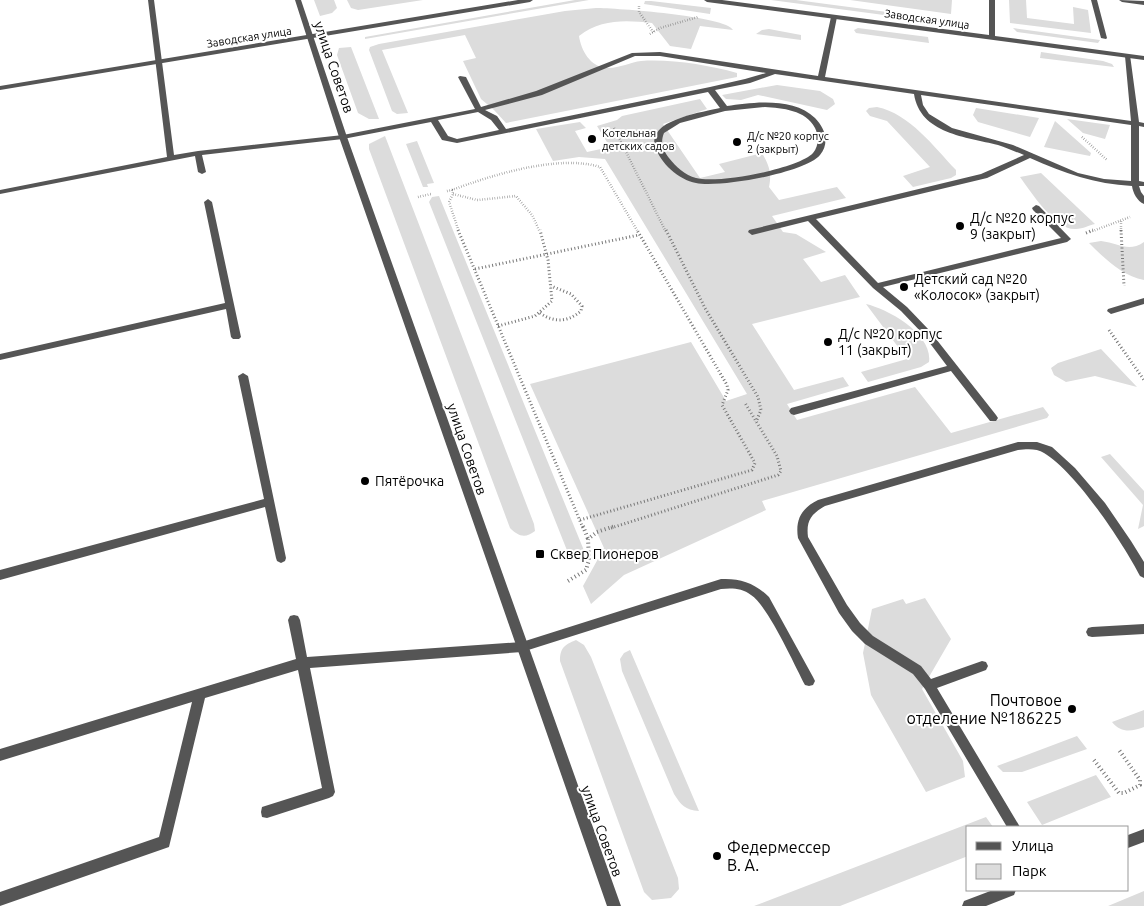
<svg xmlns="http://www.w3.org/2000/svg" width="1144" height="906" font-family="Ubuntu,sans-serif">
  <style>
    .green { fill: #dcdcdc }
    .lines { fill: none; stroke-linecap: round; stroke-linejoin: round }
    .path-far2 { stroke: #777; stroke-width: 2.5; stroke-dasharray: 0.5 2; stroke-linecap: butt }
    .path-far1 { stroke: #777; stroke-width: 3; stroke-dasharray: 1 2.5; stroke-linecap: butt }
    .path { stroke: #777; stroke-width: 4; stroke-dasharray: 1 3; stroke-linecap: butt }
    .service { fill: #555; fill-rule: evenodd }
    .minor { fill: #555; fill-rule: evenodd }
    .tertiary { fill: #555; fill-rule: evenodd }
    .poi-dot { fill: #000; stroke: #fff; stroke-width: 2 }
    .labels { text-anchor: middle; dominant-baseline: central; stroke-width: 4; stroke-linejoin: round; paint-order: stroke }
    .far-street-label { font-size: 11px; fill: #000; stroke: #fff }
    .far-poi-label { font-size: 11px; fill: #000; stroke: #fff; text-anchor: start }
    .street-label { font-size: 14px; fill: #000; stroke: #fff }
    .poi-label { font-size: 14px; fill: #000; stroke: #fff; text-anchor: start }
    .near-poi-label { font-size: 16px; fill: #000; stroke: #fff; text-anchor: end }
  </style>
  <rect width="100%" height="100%" fill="#fff"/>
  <!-- green -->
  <path class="green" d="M 314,0 L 334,0 L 337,8 L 332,13 L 320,16 Z
    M 347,0 L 423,0 L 358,10 L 351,8 Z
    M 575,0 L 589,0 L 365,39 L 365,37 Z
    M 771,0 L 796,0 L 963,22 L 959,25 Z
    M 850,0 L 952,0 L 951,14 Z
    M 1009,0 L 1026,0 L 1027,18 L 1074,24 L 1073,7 L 1088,10 L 1091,33 L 1010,23 Z
    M 645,1 L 651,1 L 711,8 L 710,14 L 644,4 Z
    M 596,8 C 615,8 727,16 733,30 L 700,26 L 691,49 L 670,46 L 652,23 C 625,20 601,19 579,36 C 581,50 590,67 607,68 C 617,69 631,62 641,61 C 672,59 707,65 737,73 L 737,77 L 506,123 L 494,110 L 481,99 L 463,61 L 476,58 L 465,35 L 382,50 L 408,113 L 397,114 L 392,111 L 369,50 L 370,47 L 379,44 L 565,11 Z
    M 858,28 L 928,37 L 929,43 L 856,33 L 854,30 Z
    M 1013,28 L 1100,40 L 1098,43 L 1017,32 Z
    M 769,29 L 801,35 L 801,40 L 756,34 L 762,30 Z
    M 351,47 L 379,119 L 369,119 L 358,113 L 337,55 L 339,48 Z
    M 1041,52 L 1103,61 L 1112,64 L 1114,67 L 1040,58 Z
    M 777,85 L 820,91 L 833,99 L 835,104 L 827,110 L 758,95 L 741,100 L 726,99 L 722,95 Z
    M 700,99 L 707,109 L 663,124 L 700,178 L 725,172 L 719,164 L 762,153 C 769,165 772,173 769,187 L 779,200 L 837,187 L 846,198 L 772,216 L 783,232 L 796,234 L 826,252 L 803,259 L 821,282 L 845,275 L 860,297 L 752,324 L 794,390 L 843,377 L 849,386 L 787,404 L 797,420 L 915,387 L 951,433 L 1043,407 L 1049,415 L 1047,418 L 762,501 L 766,510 L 624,575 L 591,604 L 583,586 L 604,548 L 530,384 L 691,342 L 726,401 L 747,394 L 605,159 L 579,157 L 553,161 L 536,129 L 580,122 L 586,128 L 575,131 L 587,152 L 610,147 L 597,126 L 617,120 L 622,116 Z
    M 877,107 C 910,114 933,146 956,170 L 956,175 L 951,178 L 913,187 L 903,176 L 930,167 L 887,121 L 870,116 L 866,111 L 869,108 Z
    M 976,108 L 1039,118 L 1030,137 L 978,122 L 973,115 Z
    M 1067,119 L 1110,125 L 1105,139 L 1083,133 Z
    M 1055,121 L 1091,153 L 1090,156 L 1044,147 Z
    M 385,136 L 534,524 L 535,531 C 525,539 518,536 510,528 L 369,149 L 369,144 Z
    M 417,141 L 434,183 L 427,184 L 428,187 L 423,187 L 406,144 Z
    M 1041,173 L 1095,224 C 1089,225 1083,229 1076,229 C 1056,231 1031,192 1020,177 Z
    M 439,196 L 585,553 L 570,558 L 429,202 L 432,197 Z
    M 1101,241 C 1119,243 1128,253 1144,242 L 1144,280 C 1122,276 1104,258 1089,243 Z
    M 866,304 C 888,309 933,334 929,362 L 921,367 L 868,382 L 861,372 L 907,359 Z
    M 1101,349 L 1137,387 L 1095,376 L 1066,382 L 1054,375 L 1051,368 L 1058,363 Z
    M 1110,454 L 1144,491 L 1144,526 L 1138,529 L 1143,505 L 1101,457 Z
    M 925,598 L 951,639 L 922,689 L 963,761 L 965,777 L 926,792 L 871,695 L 863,653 L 872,609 L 903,599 L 906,604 Z
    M 576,640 L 584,645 L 591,657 L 678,878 L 679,889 L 671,898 L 652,900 L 644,892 L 560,661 C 560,648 564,645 576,640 Z
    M 630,650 L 699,811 C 685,810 681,805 674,794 L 622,671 L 620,659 L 624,653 Z
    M 1144,710 L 1144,727 C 1131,732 1121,733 1112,722 Z
    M 1077,736 L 1087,749 L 1022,772 L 1003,772 L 997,766 Z
    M 1096,775 L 1111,797 L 1042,825 L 1027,802 Z
    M 986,817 L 993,827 L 968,827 L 968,856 L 840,906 L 754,906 Z
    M 1144,891 L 1144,906 L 1108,906 Z"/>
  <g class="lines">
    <!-- path-far2 -->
    <path class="path-far2" d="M 639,6 L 639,12 L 654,33
      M 650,34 L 660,28 L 698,17
      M 614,128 L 666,232
      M 1082,137 L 1107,160
      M 452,190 C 492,175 559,154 600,167 L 638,232
      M 447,191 L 452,190 L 453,194 L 449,202 L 459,232
      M 453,194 L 477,200 L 516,196 L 532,215 L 540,232
      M 418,197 L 431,194
      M 1121,221 L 1121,232
      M 1090,232 L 1130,217"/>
    <!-- path-far1 -->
    <path class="path-far1" d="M 458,230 L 583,528
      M 666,230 L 705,308 L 758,397 L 761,410 L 756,422
      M 1121,230 L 1124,286
      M 1086,233 L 1093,230
      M 475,269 L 639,235
      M 540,313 C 554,323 568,322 581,311 L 582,306 L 571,294 L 551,286
      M 498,326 L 535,316 L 552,301 L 548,260 L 540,230
      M 1109,330 L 1144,380
      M 580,520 L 752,470 L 755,463 L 722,405 L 728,390 L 727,385 L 637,230
      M 611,528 L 778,475 L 781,471 L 777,456 L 745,403"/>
    <!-- path -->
    <path class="path" d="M 583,526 L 588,539
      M 568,581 L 586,570 L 589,560 L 588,539 L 597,532 L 615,526
      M 1094,760 L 1119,793 L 1124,793 L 1140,785 L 1140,780 L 1119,750"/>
    <!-- service -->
    <path class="service" d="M 148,0 L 154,0 L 174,155 L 198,151 L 343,135 L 475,109 L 458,77 L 460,76 L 466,77 L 481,107 L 536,91 L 632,53 L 660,52 L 818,76 L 831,17 L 834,15 L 837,17 L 825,77 L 1131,121 L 1125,56 L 1130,55 L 1139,122 L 1144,123 L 1144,127 L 1139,126 L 1139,181 L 1144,182 L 1144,186 L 1139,186 L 1141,192 L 1144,196 L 1144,204 C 1137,201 1133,193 1132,186 C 1095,184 1064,173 1030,158 L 987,178 L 816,219 L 878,283 L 1061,238 L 1033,210 L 1032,208 L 1036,205 L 1039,206 L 1071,239 L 1067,242 L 883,287 L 907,307 L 929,330 L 996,415 L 998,418 L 996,421 L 990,421 L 951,371 L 794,415 L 791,414 L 789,411 L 791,408 L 947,366 L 923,334 L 901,311 L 873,288 L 808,221 L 752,235 L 748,232 L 749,230 L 981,174 L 1024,155 C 1016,152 1007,148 998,145 C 967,137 920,134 914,94 L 775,74 L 750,83 L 715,90 L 727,106 C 753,102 794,97 815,118 C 825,128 830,143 820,155 C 805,173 719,188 696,183 C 679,180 660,163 655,146 C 647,120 703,112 720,108 L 708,92 L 457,143 L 442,140 L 431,122 L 343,139 L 202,155 L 206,172 L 202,174 L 198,172 L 195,156 L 0,194 L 0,190 L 167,157 ZM 635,56 L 660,56 L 766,73 L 745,79 L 710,87 L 506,129 L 497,116 L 485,110 L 542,95 ZM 921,95 L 1131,125 L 1131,181 L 1104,179 L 1078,173 L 1013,145 L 952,128 L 929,114 L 923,105 ZM 765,107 C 782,108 806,110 815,128 C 819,136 819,146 813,153 C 798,169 717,184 696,178 C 685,175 676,167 669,158 C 663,150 660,143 664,133 L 680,123 L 725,111 ZM 478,112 L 491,120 L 499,130 L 457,139 L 448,136 L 438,120 Z
      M 1091,0 L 1097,0 L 1107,38 L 1106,39 L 1101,38 Z
      M 1119,0 L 1144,1 L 1144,5 L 1122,2 Z
      M 208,199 L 212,202 L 241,337 L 239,339 L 233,339 L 231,337 L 226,309 L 0,360 L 0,354 L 225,303 L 204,202 Z
      M 1144,298 L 1144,304 L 1111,314 L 1107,311 L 1108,309 Z
      M 243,373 L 248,376 L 286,558 L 285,561 L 281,563 L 277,561 L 276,558 L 265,507 L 0,580 L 0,570 L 264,499 L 238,376 Z
      M 1018,442 L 1037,442 L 1052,447 L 1075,468 L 1105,503 L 1131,541 L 1144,562 L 1144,578 L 1140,576 C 1123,543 1076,472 1044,453 C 1037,448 1026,449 1018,450 L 825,506 C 811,514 806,521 808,537 L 847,605 L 860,623 L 873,636 L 921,666 L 931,679 L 982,661 L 986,662 L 988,666 L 986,670 L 937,688 L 1020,827 L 1007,827 L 925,689 L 913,674 L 865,644 L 852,631 L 839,613 L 798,538 C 795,519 802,508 818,500 Z
      M 721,579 C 740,578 755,583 769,597 L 813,677 L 815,681 L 813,685 L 809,686 L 805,685 C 794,664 768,606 751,595 C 742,588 732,588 721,589 L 522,652 L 310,668 L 335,792 L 333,796 L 329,798 L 267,818 L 262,817 L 261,812 L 262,807 L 322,788 L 298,670 L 205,698 L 169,847 L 0,906 L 0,892 L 159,837 L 192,702 L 0,761 L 0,749 L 296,659 L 288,620 L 290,616 L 294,615 L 298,616 L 300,620 L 307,657 L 522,642 Z
      M 1144,624 L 1144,634 L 1092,637 L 1088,636 L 1086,632 L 1088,628 L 1092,627 Z"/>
    <!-- minor -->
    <path class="minor" d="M 518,0 L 533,0 L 530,2 L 0,90 L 0,86 Z
      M 704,0 L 722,0 L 989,35 L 989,0 L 995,0 L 995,36 L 1144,56 L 1144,60 L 707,2 Z"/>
    <!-- tertiary -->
    <path class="tertiary" d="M 295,0 L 301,0 L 347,137 L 621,906 L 607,906 L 339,137 Z
      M 1144,829 L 1144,842 L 1128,848 L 1128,835 Z
      M 993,890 L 1016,890 L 1014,895 L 986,906 L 962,906 L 964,901 Z"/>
  </g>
  <!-- markers -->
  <g class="poi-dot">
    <circle cx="592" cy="139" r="5"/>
    <circle cx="737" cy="142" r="5"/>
    <circle cx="960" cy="226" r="5"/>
    <circle cx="904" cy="287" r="5"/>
    <circle cx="828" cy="342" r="5"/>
    <circle cx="365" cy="481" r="5"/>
    <rect x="535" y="549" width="10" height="10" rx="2.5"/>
    <circle cx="1072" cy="709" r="5"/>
    <circle cx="717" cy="856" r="5"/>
  </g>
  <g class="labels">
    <!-- far-street labels -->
    <g class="far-street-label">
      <text transform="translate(927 19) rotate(8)">Заводская улица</text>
      <text transform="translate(249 37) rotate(-9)">Заводская улица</text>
    </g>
    <!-- far-poi labels -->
    <g class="far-poi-label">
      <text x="602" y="133">Котельная<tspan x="602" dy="13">детских садов</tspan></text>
      <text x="747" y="136">Д/с №20 корпус<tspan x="747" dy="13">2 (закрыт)</tspan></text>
    </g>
    <!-- street labels -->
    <g class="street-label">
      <text transform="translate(334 67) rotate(71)">улица Советов</text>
      <text transform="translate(467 449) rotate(71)">улица Советов</text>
      <text transform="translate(602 831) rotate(70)">улица Советов</text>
    </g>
    <!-- poi labels -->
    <g class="poi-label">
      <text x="970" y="218">Д/с №20 корпус<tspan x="970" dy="16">9 (закрыт)</tspan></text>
      <text x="914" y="279">Детский сад №20<tspan x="914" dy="16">«Колосок» (закрыт)</tspan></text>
      <text x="838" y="334">Д/с №20 корпус<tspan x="838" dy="16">11 (закрыт)</tspan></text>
      <text x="375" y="481">Пятёрочка</text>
      <text x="550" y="554">Сквер Пионеров</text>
    </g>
    <!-- near-poi labels -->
    <g class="near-poi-label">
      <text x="1062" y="700">Почтовое<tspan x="1062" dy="18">отделение №186225</tspan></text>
      <text x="727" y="847" text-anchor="start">Федермессер<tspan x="727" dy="18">В. А.</tspan></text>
    </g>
  </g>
  <!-- legend -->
  <rect x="966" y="826" width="162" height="65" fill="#ffffff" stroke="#999999"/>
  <rect x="976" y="842" width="25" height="8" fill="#555555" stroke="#999999"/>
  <text x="1012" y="851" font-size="15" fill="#000000">Улица</text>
  <rect x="976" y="864" width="25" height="15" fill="#dcdcdc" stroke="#999999"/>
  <text x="1012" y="876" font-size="15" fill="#000000">Парк</text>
</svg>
